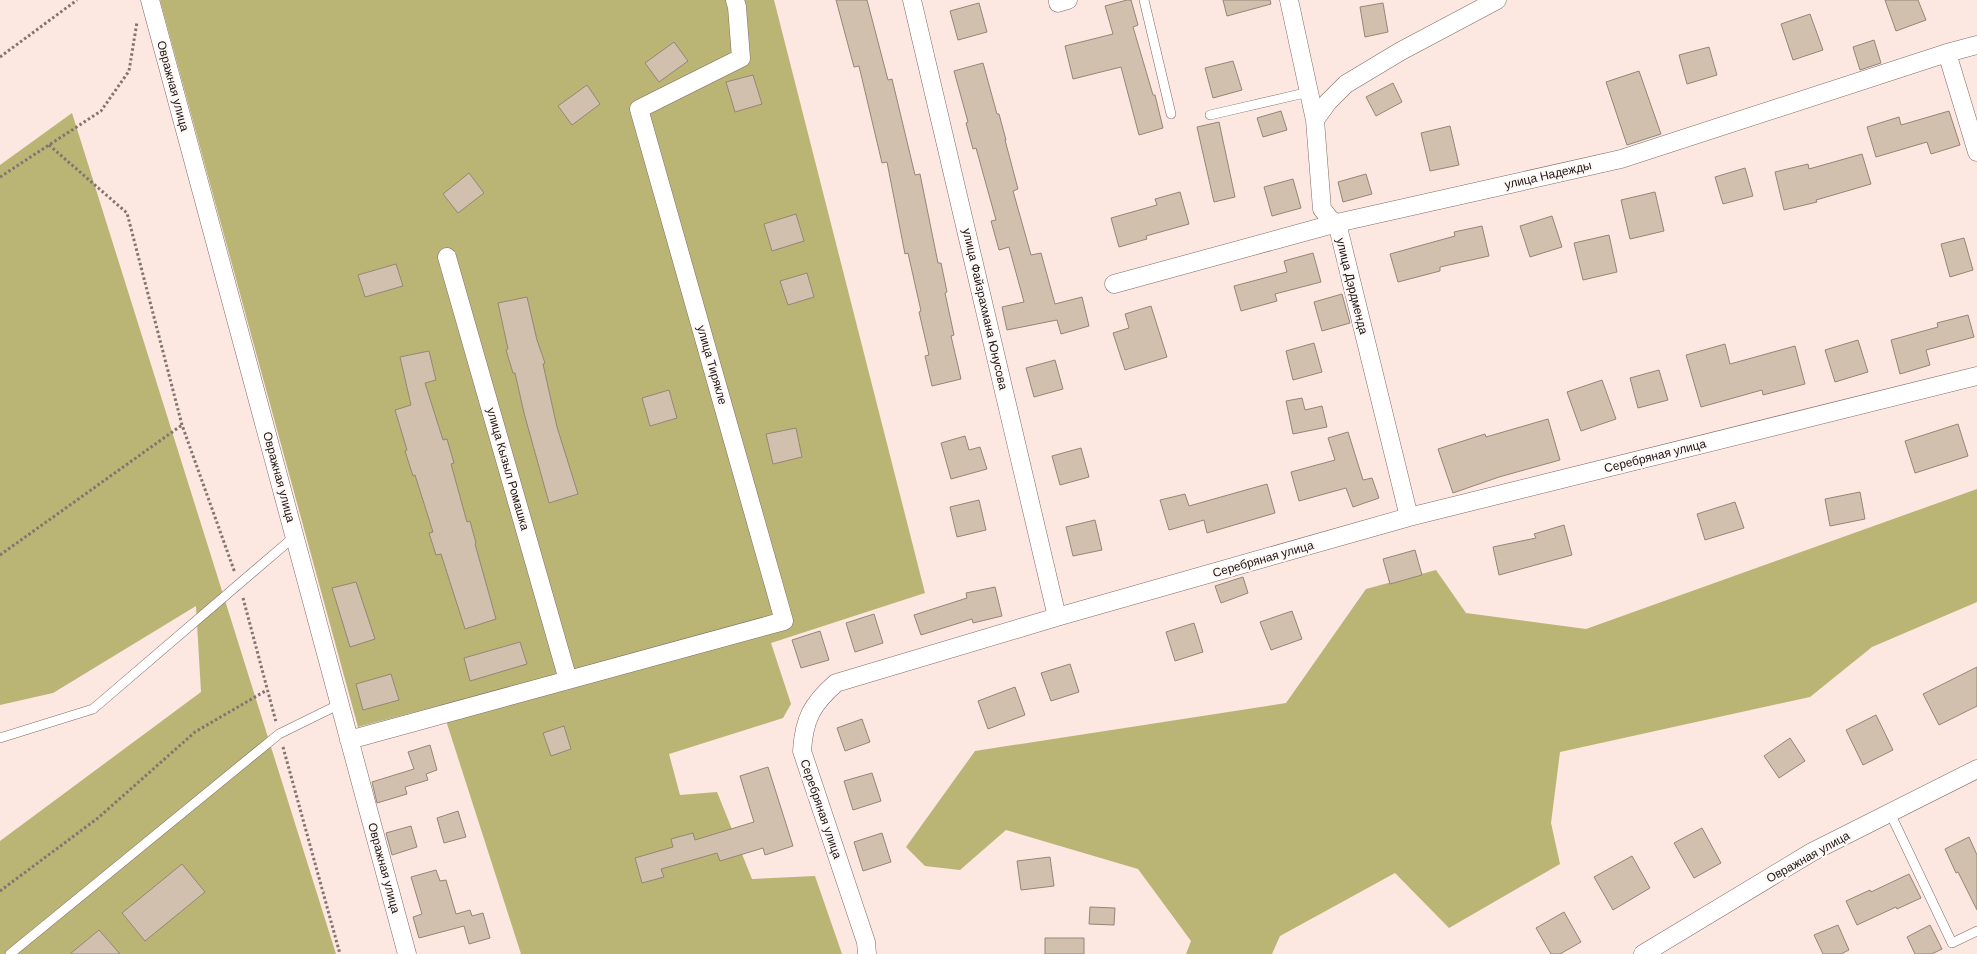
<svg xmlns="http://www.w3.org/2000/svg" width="1977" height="954" font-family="'DM Sans',sans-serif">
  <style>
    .forest { fill: #bab475 }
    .building { fill: #d1c0ae; stroke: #958675 }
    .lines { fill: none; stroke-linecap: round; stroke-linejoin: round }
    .service-casing { stroke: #816a64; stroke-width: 10 }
    .minor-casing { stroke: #816a64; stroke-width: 19 }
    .path { stroke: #827470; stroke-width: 3; stroke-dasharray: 2.5 2.5; stroke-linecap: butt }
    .service { stroke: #fff; stroke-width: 9 }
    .minor { stroke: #fff; stroke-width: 18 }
    .labels { text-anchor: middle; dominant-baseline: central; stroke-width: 4.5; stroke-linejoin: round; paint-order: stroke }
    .street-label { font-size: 12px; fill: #1d1412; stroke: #fef8f7 }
  </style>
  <rect width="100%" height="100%" fill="#fce7e1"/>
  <!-- forest -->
  <path class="forest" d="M 160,0 L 774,0 L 925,593 L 771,643 L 791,704 L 783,718 L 669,754 L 680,795 L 717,792 L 752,879 L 815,876 L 842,954 L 521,954 L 441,705 L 358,727 Z
    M 72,113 L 336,954 L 0,954 L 0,841 L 201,692 L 196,606 L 53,693 L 0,705 L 0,165 Z
    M 1977,489 L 1977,602 L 1872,647 L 1810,697 L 1560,752 L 1551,823 L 1560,864 L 1449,928 L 1395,873 L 1280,936 L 1272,954 L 1186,954 L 1191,941 L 1138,869 L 1006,830 L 960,870 L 925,866 L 906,847 L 975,751 L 1286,703 L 1366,589 L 1436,570 L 1466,613 L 1586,629 Z"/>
  <!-- building -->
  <path class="building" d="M 836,0 L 867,0 L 888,80 L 892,79 L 915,175 L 920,174 L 938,263 L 941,263 L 947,292 L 945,293 L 954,335 L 951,336 L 961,379 L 932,386 L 925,356 L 929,355 L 919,312 L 921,311 L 908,253 L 905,254 L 887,162 L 882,163 L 859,66 L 854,67 Z
    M 1127,0 L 1131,0 L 1138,25 L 1133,27 L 1153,95 L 1155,95 L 1163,128 L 1139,135 L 1121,67 L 1073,79 L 1065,46 L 1113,34 L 1105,6 Z
    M 1223,0 L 1270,0 L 1271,4 L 1227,16 Z
    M 1885,0 L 1918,0 L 1926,20 L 1896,31 Z
    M 979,3 L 987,32 L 958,40 L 950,11 Z
    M 1383,3 L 1388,32 L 1365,37 L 1360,7 Z
    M 1810,14 L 1823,50 L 1793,60 L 1781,24 Z
    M 1874,40 L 1881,63 L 1860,70 L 1853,47 Z
    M 674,42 L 688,61 L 659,82 L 645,63 Z
    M 1709,47 L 1717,75 L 1687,84 L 1679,55 Z
    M 1233,61 L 1242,90 L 1213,98 L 1205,68 Z
    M 983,63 L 997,114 L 999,114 L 1006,140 L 1005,140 L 1018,189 L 1013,191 L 1031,255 L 1041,253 L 1055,304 L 1082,297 L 1089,326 L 1061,334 L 1057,320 L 1007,330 L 1002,307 L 1024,302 L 1009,247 L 999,250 L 991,221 L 996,220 L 976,148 L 973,149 L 966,123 L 968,122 L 954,71 Z
    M 1639,71 L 1661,134 L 1627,145 L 1606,82 Z
    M 753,75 L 762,104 L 735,112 L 726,82 Z
    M 1393,83 L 1402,102 L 1376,116 L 1366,97 Z
    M 587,85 L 600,104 L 572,125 L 558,106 Z
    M 1281,111 L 1287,130 L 1263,137 L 1257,118 Z
    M 1949,111 L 1960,145 L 1931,154 L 1927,142 L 1876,157 L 1867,127 L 1899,117 L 1901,125 Z
    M 1219,122 L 1235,197 L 1214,202 L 1197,127 Z
    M 1450,126 L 1459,165 L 1430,171 L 1421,133 Z
    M 1862,154 L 1871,184 L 1816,200 L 1817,202 L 1784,210 L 1775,172 L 1808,164 L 1809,169 Z
    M 1745,168 L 1753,196 L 1723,204 L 1715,177 Z
    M 469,173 L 484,193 L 458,213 L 443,194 Z
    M 1366,174 L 1372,194 L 1343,202 L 1338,182 Z
    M 1293,179 L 1301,208 L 1272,216 L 1264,187 Z
    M 1180,192 L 1189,224 L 1146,236 L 1147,239 L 1119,247 L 1111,218 L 1157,205 L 1155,199 Z
    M 1655,192 L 1664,231 L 1630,239 L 1621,200 Z
    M 796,214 L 804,241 L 772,251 L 764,224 Z
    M 1552,216 L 1562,247 L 1530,257 L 1520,226 Z
    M 1482,226 L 1489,256 L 1440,267 L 1440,271 L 1398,282 L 1390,254 L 1455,236 L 1454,232 Z
    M 1609,235 L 1617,272 L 1583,280 L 1574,243 Z
    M 1964,238 L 1973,270 L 1950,277 L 1941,244 Z
    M 1313,253 L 1321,282 L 1275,294 L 1277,301 L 1241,311 L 1234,286 L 1287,272 L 1284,261 Z
    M 396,264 L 403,286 L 365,297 L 358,275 Z
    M 807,273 L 814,297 L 788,305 L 780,281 Z
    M 1342,294 L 1350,323 L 1322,331 L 1314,302 Z
    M 527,297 L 537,340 L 545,363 L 543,364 L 557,427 L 578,494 L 549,503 L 524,413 L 515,373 L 513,373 L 506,350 L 508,349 L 498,303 Z
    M 1151,306 L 1167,357 L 1125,370 L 1113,333 L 1129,328 L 1125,314 Z
    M 1968,315 L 1974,337 L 1926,350 L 1930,365 L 1900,374 L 1891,340 L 1938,327 L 1937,323 Z
    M 1858,340 L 1868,372 L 1835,382 L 1825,350 Z
    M 1314,343 L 1322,372 L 1293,380 L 1286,351 Z
    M 1725,344 L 1730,364 L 1795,346 L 1805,384 L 1763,395 L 1762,390 L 1701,407 L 1686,355 Z
    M 429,351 L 436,380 L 425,383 L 443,440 L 447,439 L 454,463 L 451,464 L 467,522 L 470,521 L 476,543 L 475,544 L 496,619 L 465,629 L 441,554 L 436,555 L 429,533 L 433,532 L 415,475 L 413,476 L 405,451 L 407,450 L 395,410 L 411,405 L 400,357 Z
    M 1055,360 L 1063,389 L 1034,397 L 1026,368 Z
    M 1659,370 L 1668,400 L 1638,408 L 1630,378 Z
    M 1602,380 L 1616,419 L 1581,431 L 1567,392 Z
    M 669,390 L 677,418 L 650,426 L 642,398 Z
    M 1302,398 L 1305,410 L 1322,406 L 1327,427 L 1293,434 L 1286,401 Z
    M 1548,419 L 1560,460 L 1499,477 L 1453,493 L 1438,449 L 1485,434 L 1486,437 Z
    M 1958,424 L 1968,456 L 1915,473 L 1905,441 Z
    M 796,428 L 802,457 L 773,464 L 766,434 Z
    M 1348,432 L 1363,480 L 1372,478 L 1379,498 L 1353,507 L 1346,488 L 1299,501 L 1291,472 L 1335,460 L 1328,438 Z
    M 965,436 L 969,450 L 980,447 L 987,469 L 951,479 L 941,443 Z
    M 1081,448 L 1089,477 L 1060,485 L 1052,456 Z
    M 1267,484 L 1275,513 L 1207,533 L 1204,520 L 1169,530 L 1160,500 L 1185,494 L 1189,506 Z
    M 1860,492 L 1865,519 L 1830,526 L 1825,499 Z
    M 979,500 L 986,530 L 957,537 L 950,507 Z
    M 1735,502 L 1744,528 L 1705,540 L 1697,514 Z
    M 1095,520 L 1102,550 L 1073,556 L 1066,527 Z
    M 1564,525 L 1572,555 L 1499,575 L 1493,547 L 1536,538 L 1534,534 Z
    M 1415,550 L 1422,575 L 1390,584 L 1383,559 Z
    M 1243,577 L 1248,593 L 1221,603 L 1215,586 Z
    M 356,582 L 375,639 L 350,647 L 332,588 Z
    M 995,587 L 1002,616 L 973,623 L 972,619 L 921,635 L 914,615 L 967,598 L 966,593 Z
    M 1292,611 L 1302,639 L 1271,650 L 1260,622 Z
    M 874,614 L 883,643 L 855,652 L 846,623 Z
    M 1194,623 L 1203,652 L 1175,661 L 1166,632 Z
    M 820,631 L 829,660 L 801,668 L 792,640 Z
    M 520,642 L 527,664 L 470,681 L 464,658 Z
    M 1070,664 L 1079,692 L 1051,701 L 1041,673 Z
    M 1977,667 L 1977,706 L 1939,725 L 1923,694 Z
    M 391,674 L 399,700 L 363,710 L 356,684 Z
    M 1015,687 L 1025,715 L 988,729 L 978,701 Z
    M 1876,715 L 1893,750 L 1863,765 L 1846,730 Z
    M 862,719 L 870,742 L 845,751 L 837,728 Z
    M 564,726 L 571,749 L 551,756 L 543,733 Z
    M 1790,738 L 1805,761 L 1779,778 L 1764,756 Z
    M 430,745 L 437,770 L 426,774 L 428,780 L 405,787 L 407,794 L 377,803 L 372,782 L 414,769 L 408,752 Z
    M 768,767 L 793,846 L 765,855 L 763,848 L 720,861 L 717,853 L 661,869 L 664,877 L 642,883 L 635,858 L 673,847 L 671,839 L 693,833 L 695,840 L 754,822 L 740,776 Z
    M 872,773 L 881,801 L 853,810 L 844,781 Z
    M 458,811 L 466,837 L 444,843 L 437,818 Z
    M 411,826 L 417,847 L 392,855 L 386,833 Z
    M 1702,828 L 1721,863 L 1694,878 L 1674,843 Z
    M 882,833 L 891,862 L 863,871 L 854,842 Z
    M 1969,837 L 1977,855 L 1977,910 L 1958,872 L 1956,873 L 1945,849 Z
    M 1632,856 L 1650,888 L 1613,910 L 1594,877 Z
    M 1050,857 L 1054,886 L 1021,890 L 1017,861 Z
    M 182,864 L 205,892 L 145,941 L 122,913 Z
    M 436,870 L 440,881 L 446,880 L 456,914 L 470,910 L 472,916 L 483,913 L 490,938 L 469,944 L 464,926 L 419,938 L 413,917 L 422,914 L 411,877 Z
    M 1909,874 L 1921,898 L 1897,909 L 1896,907 L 1857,925 L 1846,901 L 1870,890 L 1871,892 Z
    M 1090,907 L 1115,908 L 1114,925 L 1089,924 Z
    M 1564,912 L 1581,942 L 1560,954 L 1551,954 L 1536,928 Z
    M 1838,925 L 1849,950 L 1841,954 L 1823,954 L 1814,935 Z
    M 1930,925 L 1942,949 L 1932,954 L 1915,954 L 1907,937 Z
    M 99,930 L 120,954 L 70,954 Z
    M 1045,938 L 1084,938 L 1084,954 L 1045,954 Z"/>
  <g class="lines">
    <!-- service casing -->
    <g class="service-casing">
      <path id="service" d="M 1144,0 L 1171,114
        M 1210,115 L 1309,92
        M 0,738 L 93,709 L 295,536
        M 1890,813 L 1952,943 L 1977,931
        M 10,954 L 279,734 L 340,704"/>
    </g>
    <!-- minor casing -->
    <g class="minor-casing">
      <path id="minor" d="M 150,0 L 407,954
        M 912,0 L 1057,617
        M 1058,0 L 1058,3 L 1068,0
        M 1289,0 L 1315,120 L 1322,209 L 1330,219 L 1337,223 L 1409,517
        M 1947,53 L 1977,152
        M 1315,120 L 1328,102 L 1346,84 L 1401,51 L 1497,0
        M 447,257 L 568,680
        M 1114,284 L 1337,223 L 1621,159 L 1947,53 L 1977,45
        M 349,740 L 784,621 L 639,109 L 741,58 L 737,7 L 735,0
        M 867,954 L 866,942 L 802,751 C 804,719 812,704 836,683 L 1057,617 L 1409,517 L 1977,376
        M 1643,954 L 1812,852 L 1977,769"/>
    </g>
    <!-- path -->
    <path class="path" d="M 0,57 L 77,0
      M 49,145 L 127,213 L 182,425 L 235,573
      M 0,177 L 101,111 L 129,71 L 137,22
      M 0,555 L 182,425
      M 243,598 L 276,722
      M 283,747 L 340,954
      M 0,891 L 98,818 L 195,732 L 267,690"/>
    <!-- service -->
    <use href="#service" class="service"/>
    <!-- minor -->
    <use href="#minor" class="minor"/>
  </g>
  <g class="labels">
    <!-- street labels -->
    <g class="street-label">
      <text transform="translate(173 86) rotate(75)">Овражная улица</text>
      <text transform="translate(1548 175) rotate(-13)">улица Надежды</text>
      <text transform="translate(1352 286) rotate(76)">улица Дэрдменда</text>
      <text transform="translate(985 309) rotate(77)">улица Файзрахмана Юнусова</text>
      <text transform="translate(712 365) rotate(74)">улица Тирякле</text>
      <text transform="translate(1655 456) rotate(-14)">Серебряная улица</text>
      <text transform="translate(508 469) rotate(74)">улица Кызыл Ромашка</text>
      <text transform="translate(279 477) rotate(75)">Овражная улица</text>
      <text transform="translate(1263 559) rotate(-16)">Серебряная улица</text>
      <text transform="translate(821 809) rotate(71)">Серебряная улица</text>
      <text transform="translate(1808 857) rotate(-29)">Овражная улица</text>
      <text transform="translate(384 868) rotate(75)">Овражная улица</text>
    </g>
  </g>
</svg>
